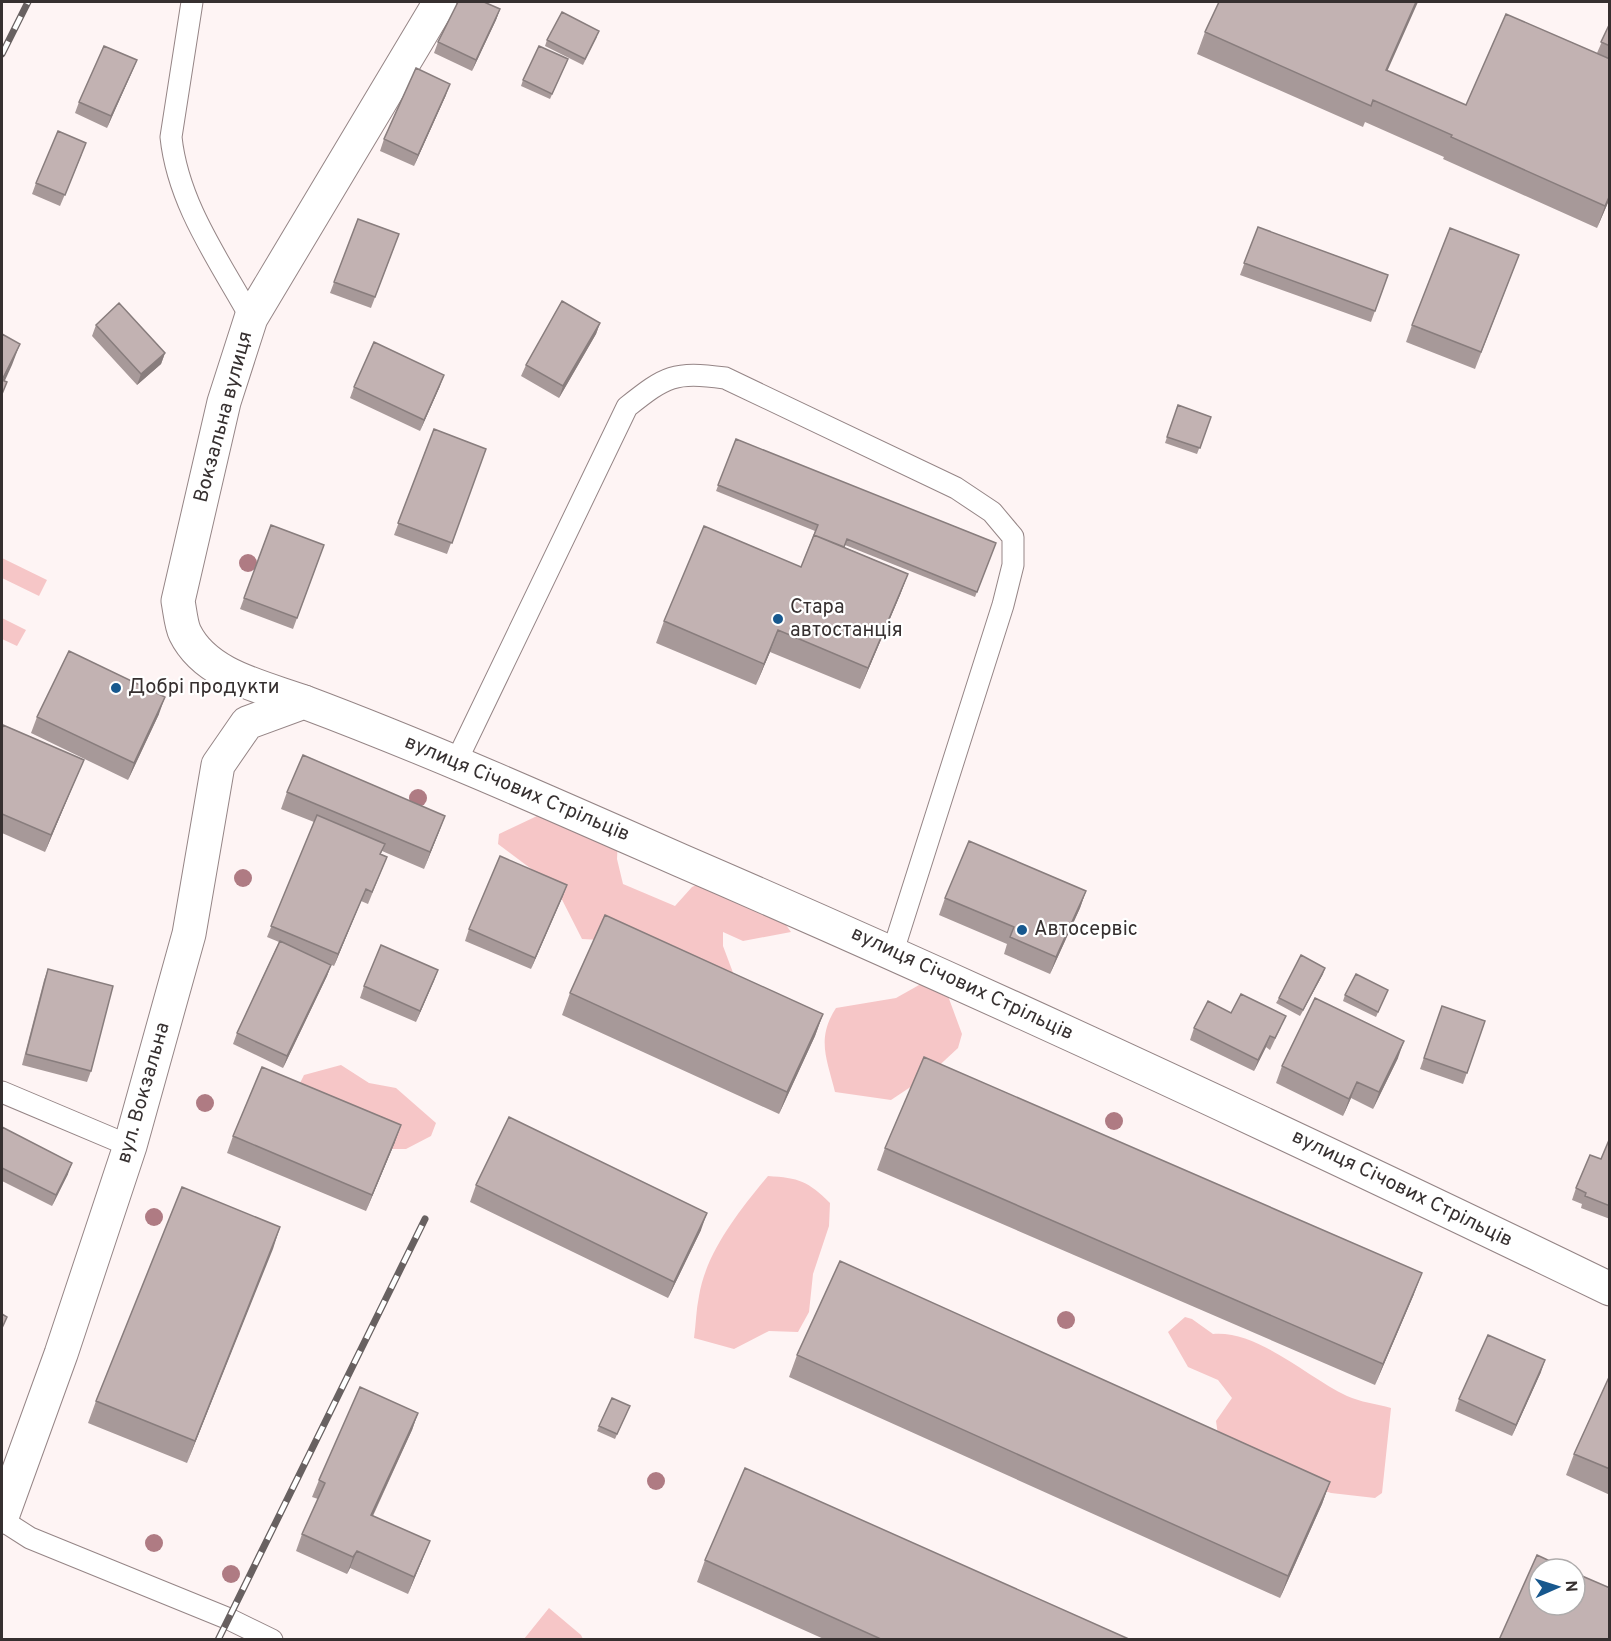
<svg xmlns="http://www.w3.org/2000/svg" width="1611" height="1641" font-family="Overpass,sans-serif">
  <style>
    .green { fill: #f6c6c7 }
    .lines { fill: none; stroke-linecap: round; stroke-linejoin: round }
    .service-casing { stroke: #958586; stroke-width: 23 }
    .minor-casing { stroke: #958586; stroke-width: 35 }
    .tertiary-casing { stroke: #958586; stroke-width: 35 }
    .service { stroke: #fff; stroke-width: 21 }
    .minor { stroke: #fff; stroke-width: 33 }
    .tertiary { stroke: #fff; stroke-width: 33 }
    .rail-casing { stroke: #686161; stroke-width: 7 }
    .rail { stroke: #fff; stroke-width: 4.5; stroke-dasharray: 14; stroke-linecap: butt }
    .tree { fill: #af7b83 }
    .wall { fill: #a79999 }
    .shaded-wall { fill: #887d7d }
    .building { fill: #c2b2b2; stroke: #887d7d; stroke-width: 1.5 }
    .poi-dot { fill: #17588e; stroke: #fff; stroke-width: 2 }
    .labels { text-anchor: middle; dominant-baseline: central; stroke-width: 4.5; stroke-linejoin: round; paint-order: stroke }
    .street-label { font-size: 20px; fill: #363030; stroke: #fff }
    .poi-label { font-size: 20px; fill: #363030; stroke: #fff; text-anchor: start }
  </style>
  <rect width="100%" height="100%" fill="#fef4f4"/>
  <!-- green -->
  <path class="green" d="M 2,558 L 47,580 L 39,596 L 2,578 Z
    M 2,618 L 26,630 L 17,646 L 2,639 Z
    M 560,811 L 618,840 L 617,859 L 623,884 L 675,906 L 692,887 L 705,881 L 774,908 L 791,932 L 743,941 L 723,932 L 723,946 L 735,978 L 639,942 L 582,939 L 551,878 L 534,871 L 498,844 L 499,834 L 537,816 Z
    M 928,980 L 948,996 L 962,1034 L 958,1048 L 930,1074 L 891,1100 L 835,1092 C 827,1059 816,1039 836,1008 L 896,998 Z
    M 341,1065 L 369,1083 L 396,1088 L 436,1123 L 431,1136 L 406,1149 L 377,1149 L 297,1089 L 304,1075 Z
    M 768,1176 C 799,1178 808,1181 830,1203 L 829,1226 L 813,1274 L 809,1312 L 798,1332 L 769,1331 L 734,1349 L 694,1338 C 696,1324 696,1310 699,1296 C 706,1252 740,1210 768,1176 Z
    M 1185,1317 L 1192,1319 L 1213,1334 C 1258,1330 1307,1377 1347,1396 C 1360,1402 1377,1404 1391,1408 L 1382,1493 L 1375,1498 L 1331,1493 L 1288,1478 L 1218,1435 L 1216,1421 L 1232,1398 L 1218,1380 L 1188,1367 L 1168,1332 Z
    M 549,1608 L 581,1635 L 583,1639 L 524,1639 Z"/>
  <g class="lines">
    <!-- service casing -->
    <g class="service-casing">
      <path id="service" d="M 192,2 L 171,137 C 178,204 219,260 251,318
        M 456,762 L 627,407 C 666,376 674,371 725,378 L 956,488 L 992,512 L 1013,537 L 1013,565 L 1003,605 L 893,951
        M 2,1092 L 130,1146
        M 2,1520 L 30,1538 L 229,1619 L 272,1640"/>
    </g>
    <!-- minor casing -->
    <g class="minor-casing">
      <path id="minor" d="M 304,702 C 263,687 206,676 185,633 C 181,625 180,611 178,601 L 224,402 L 251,318 L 440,2"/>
    </g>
    <!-- tertiary casing -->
    <g class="tertiary-casing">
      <path id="tertiary" d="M 2,1517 L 61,1354 L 130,1146 L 189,934 L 218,765 L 247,723 L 304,702 C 432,750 557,806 682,861 C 995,996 1302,1140 1610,1289"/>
    </g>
    <!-- service -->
    <use href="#service" class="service"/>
    <!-- minor -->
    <use href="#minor" class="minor"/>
    <!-- tertiary -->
    <use href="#tertiary" class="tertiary"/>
    <!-- rail casing -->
    <g class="rail-casing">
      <path id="rail" d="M 2,54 L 28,2
        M 218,1640 L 425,1219"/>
    </g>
    <!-- rail -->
    <use href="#rail" class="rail"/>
  </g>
  <!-- trees -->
  <g class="tree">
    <circle cx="248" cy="563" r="9"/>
    <circle cx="418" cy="798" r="9"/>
    <circle cx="243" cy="878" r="9"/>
    <circle cx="205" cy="1103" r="9"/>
    <circle cx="1114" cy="1121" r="9"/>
    <circle cx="154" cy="1217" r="9"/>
    <circle cx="1066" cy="1320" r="9"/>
    <circle cx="656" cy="1481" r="9"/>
    <circle cx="154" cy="1543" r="9"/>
    <circle cx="231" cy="1574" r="9"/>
  </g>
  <!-- wall -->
  <path class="wall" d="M 500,9 L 496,20 L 472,71 L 434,53 L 438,42 Z
    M 1610,23 L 1610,198 L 1597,228 L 1443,159 L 1444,157 L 1365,122 L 1363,127 L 1197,54 L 1205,32 L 1388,71 L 1466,105 L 1597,53 Z
    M 597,37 L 583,65 L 545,46 L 547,40 Z
    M 568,59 L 550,99 L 521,86 L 523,80 Z
    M 137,60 L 107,128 L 75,113 L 79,102 Z
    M 446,95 L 414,166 L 380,151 L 384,139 Z
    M 82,154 L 60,206 L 32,194 L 36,183 Z
    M 358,219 L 399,234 L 371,308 L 330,293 Z
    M 1258,227 L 1388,275 L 1371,322 L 1240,275 Z
    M 1519,255 L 1475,369 L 1406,342 L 1412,325 Z
    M 600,323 L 596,334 L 559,398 L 521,376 L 526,365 Z
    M 96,325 L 165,353 L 161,364 L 137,385 L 92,336 Z
    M 440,386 L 420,431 L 350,398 L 354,387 Z
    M 1178,405 L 1211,417 L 1197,454 L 1165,443 Z
    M 434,429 L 486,449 L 447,554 L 394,535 Z
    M 736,439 L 996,543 L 975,597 L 845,545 L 844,547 L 908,574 L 900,595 L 860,689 L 770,652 L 756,685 L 656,643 L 664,621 L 801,567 L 815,531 L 716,491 Z
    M 271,525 L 324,545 L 293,629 L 240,609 Z
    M 159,714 L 128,780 L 31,733 L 37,717 Z
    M 2,729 L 84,760 L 77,776 L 45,852 L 2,833 Z
    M 287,792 L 445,816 L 424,869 L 382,851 L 381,854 L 387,857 L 368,904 L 361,901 L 334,966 L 325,962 L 331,965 L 327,976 L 283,1068 L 233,1044 L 237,1033 L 279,942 L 267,937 L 314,822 L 281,809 Z
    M 567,885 L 531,969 L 465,941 L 469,929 Z
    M 1086,891 L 1080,908 L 1050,974 L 1004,954 L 1007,944 L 939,915 L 945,898 Z
    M 48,969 L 91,1071 L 87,1082 L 22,1065 L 44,980 Z
    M 438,970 L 416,1022 L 360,998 L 364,986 Z
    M 1323,974 L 1300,1016 L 1276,1003 L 1279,998 Z
    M 1388,990 L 1376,1017 L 1343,1001 L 1345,995 Z
    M 570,993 L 823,1014 L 815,1036 L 779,1114 L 562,1015 Z
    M 1442,1006 L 1485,1021 L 1463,1084 L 1420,1069 Z
    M 1231,1013 L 1281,1027 L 1270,1050 L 1266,1047 L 1254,1071 L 1190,1040 L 1194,1028 Z
    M 1398,1058 L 1373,1109 L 1351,1098 L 1343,1116 L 1276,1083 L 1282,1066 Z
    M 2,1127 L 68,1174 L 52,1206 L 2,1181 Z
    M 233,1136 L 395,1142 L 366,1211 L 227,1153 Z
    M 1610,1141 L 1610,1219 L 1581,1208 L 1582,1204 L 1572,1200 L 1576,1188 L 1601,1159 Z
    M 885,1148 L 1414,1294 L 1375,1385 L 877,1170 Z
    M 476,1185 L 701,1230 L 668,1298 L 470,1202 Z
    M 280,1227 L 187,1463 L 88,1423 L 96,1401 Z
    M 797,1355 L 1330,1482 L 1322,1504 L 1280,1598 L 789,1377 Z
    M 1541,1372 L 1512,1436 L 1455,1411 L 1459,1399 Z
    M 1610,1375 L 1610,1495 L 1566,1475 L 1574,1454 Z
    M 630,1406 L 615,1439 L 597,1431 L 599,1426 Z
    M 418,1413 L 412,1430 L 373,1516 L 423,1558 L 408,1594 L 350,1568 L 347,1574 L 296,1551 L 302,1534 L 318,1499 L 312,1497 L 319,1480 Z
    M 705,1560 L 1131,1640 L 826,1640 L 697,1582 Z"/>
  <!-- shaded-wall -->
  <path class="shaded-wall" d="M 1416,2 L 1418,2 L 1378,92 L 1386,70 Z
    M 500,9 L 496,20 L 472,71 L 476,60 Z
    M 137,60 L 132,72 L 107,128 L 111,116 Z
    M 450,84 L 446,95 L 414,166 L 418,155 Z
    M 1610,195 L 1610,198 L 1597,228 L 1605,206 Z
    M 600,323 L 596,334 L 559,398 L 563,386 Z
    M 20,344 L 12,365 L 2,387 L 2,381 Z
    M 165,353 L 161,364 L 137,385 L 141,374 Z
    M 444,375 L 440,386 L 420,431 L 424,420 Z
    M 908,574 L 900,595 L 860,689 L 868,668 Z
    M 778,630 L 770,652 L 756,685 L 764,664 Z
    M 165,697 L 159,714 L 128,780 L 134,763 Z
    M 84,760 L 77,776 L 45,852 L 51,835 Z
    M 445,816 L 439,832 L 424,869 L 430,852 Z
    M 567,885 L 563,896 L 531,969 L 535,958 Z
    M 366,889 L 361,901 L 334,966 L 338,954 Z
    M 1086,891 L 1080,908 L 1050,974 L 1056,957 Z
    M 331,965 L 327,976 L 283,1068 L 287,1056 Z
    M 1325,968 L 1323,974 L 1300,1016 L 1303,1010 Z
    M 438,970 L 434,981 L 416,1022 L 420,1011 Z
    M 823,1014 L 815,1036 L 779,1114 L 787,1092 Z
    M 1270,1036 L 1266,1047 L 1254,1071 L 1258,1060 Z
    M 1404,1041 L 1398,1058 L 1373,1109 L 1379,1092 Z
    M 1357,1082 L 1351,1098 L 1343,1116 L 1349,1099 Z
    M 401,1125 L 395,1142 L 366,1211 L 372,1195 Z
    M 72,1163 L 68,1174 L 52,1206 L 56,1195 Z
    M 707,1213 L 701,1230 L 668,1298 L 674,1282 Z
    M 280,1227 L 273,1249 L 187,1463 L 195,1441 Z
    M 1422,1273 L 1414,1294 L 1375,1385 L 1383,1364 Z
    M 1545,1360 L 1541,1372 L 1512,1436 L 1516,1425 Z
    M 418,1413 L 412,1430 L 365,1532 L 371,1515 Z
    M 1330,1482 L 1322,1504 L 1280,1598 L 1288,1576 Z
    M 430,1541 L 423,1558 L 408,1594 L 414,1577 Z
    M 357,1551 L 350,1568 L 347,1574 L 353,1557 Z"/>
  <!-- building -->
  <path class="building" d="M 458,2 L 484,2 L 500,9 L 476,60 L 438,42 Z
    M 1219,2 L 1416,2 L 1386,70 L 1466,105 L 1506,14 L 1610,59 L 1610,195 L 1605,206 L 1451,137 L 1452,135 L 1373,100 L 1371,106 L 1205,32 Z
    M 562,12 L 599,31 L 585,59 L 547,40 Z
    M 1610,23 L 1610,46 L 1601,42 Z
    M 104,46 L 137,60 L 111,116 L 79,102 Z
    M 539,46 L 568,59 L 552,94 L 523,80 Z
    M 416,68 L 450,84 L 418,155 L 384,139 Z
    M 58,131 L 86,143 L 65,195 L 36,183 Z
    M 358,219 L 399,234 L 375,297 L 334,282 Z
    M 1258,227 L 1388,275 L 1375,311 L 1244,263 Z
    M 1450,228 L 1519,255 L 1481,352 L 1412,325 Z
    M 562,301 L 600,323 L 563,386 L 526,365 Z
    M 119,303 L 165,353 L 141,374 L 96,325 Z
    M 2,334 L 20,344 L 2,380 L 7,382 L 2,394 Z
    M 374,342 L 444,375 L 424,420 L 354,387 Z
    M 1178,405 L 1211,417 L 1200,448 L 1167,437 Z
    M 434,429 L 486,449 L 452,543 L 398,523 Z
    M 736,439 L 996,543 L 977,592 L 847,539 L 844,547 L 814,535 L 818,525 L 718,485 Z
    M 271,525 L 324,545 L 297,618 L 244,598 Z
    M 704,526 L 801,567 L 814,535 L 908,574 L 868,668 L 778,630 L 764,664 L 664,621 Z
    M 69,651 L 165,697 L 134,763 L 37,717 Z
    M 3,725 L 84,760 L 51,835 L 2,814 L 2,729 Z
    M 303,755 L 445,816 L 430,852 L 287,792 Z
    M 317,815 L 385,844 L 380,854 L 387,857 L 372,892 L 366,889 L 338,954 L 271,926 Z
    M 969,841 L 1086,891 L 1056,957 L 1010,937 L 1014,927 L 945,898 Z
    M 500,856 L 567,885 L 535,958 L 469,929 Z
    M 605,915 L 823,1014 L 787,1092 L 570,993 Z
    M 280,941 L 331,965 L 287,1056 L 237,1033 Z
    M 381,945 L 438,970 L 420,1011 L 364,986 Z
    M 1301,955 L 1325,968 L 1303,1010 L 1279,998 Z
    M 48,969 L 113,986 L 91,1071 L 26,1054 Z
    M 1356,974 L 1388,990 L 1378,1012 L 1345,995 Z
    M 1241,994 L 1286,1016 L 1275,1038 L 1270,1036 L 1258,1060 L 1194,1028 L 1208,1001 L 1231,1013 Z
    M 1315,998 L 1404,1041 L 1379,1092 L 1357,1082 L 1349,1099 L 1282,1066 Z
    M 1442,1006 L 1485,1021 L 1467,1073 L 1424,1058 Z
    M 924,1057 L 1422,1273 L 1383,1364 L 885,1148 Z
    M 262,1067 L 401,1125 L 372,1195 L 233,1136 Z
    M 509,1117 L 707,1213 L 674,1282 L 476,1185 Z
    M 2,1127 L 72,1163 L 56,1195 L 2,1168 Z
    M 1609,1140 L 1610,1141 L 1610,1206 L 1585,1196 L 1586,1193 L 1576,1188 L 1590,1155 L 1601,1159 Z
    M 182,1187 L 280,1227 L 195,1441 L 96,1401 Z
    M 840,1261 L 1330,1482 L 1288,1576 L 797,1355 Z
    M 2,1314 L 7,1317 L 2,1328 Z
    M 1488,1335 L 1545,1360 L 1516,1425 L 1459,1399 Z
    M 1610,1375 L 1610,1469 L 1574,1454 Z
    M 360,1387 L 418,1413 L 371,1515 L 430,1541 L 414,1577 L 357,1551 L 353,1557 L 302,1534 L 325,1483 L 319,1480 Z
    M 612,1398 L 630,1406 L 617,1434 L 599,1426 Z
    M 745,1468 L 1131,1640 L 883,1640 L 705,1560 Z
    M 1537,1555 L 1567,1569 L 1539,1569 L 1539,1605 L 1575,1605 L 1575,1573 L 1610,1588 L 1610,1640 L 1499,1640 Z"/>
  <!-- markers -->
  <g class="poi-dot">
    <circle cx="778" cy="619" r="6"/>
    <circle cx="116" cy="688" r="6"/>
    <circle cx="1022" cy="930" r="6"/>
  </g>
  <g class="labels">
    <!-- street labels -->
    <g class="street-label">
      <text transform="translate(224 417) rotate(-75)">Вокзальна вулиця</text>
      <text transform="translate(517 789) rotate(23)">вулиця Січових Стрільців</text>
      <text transform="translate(962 984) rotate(25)">вулиця Січових Стрільців</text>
      <text transform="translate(144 1093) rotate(-74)">вул. Вокзальна</text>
      <text transform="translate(1402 1189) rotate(26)">вулиця Січових Стрільців</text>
    </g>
    <!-- poi labels -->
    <g class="poi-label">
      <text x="790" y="608">Стара<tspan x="790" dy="23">автостанція</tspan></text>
      <text x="128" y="688">Добрі продукти</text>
      <text x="1034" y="930">Автосервіс</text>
    </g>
  </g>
  <!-- border -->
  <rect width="1611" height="1641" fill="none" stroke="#363030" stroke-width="6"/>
  <!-- north arrow -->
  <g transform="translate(1557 1587) rotate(87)"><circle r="28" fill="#ffffff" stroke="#afacac" stroke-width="1.5"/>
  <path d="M0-4.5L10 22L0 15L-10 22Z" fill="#17588e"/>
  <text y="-9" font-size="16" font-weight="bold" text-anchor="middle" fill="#363030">N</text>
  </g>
</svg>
